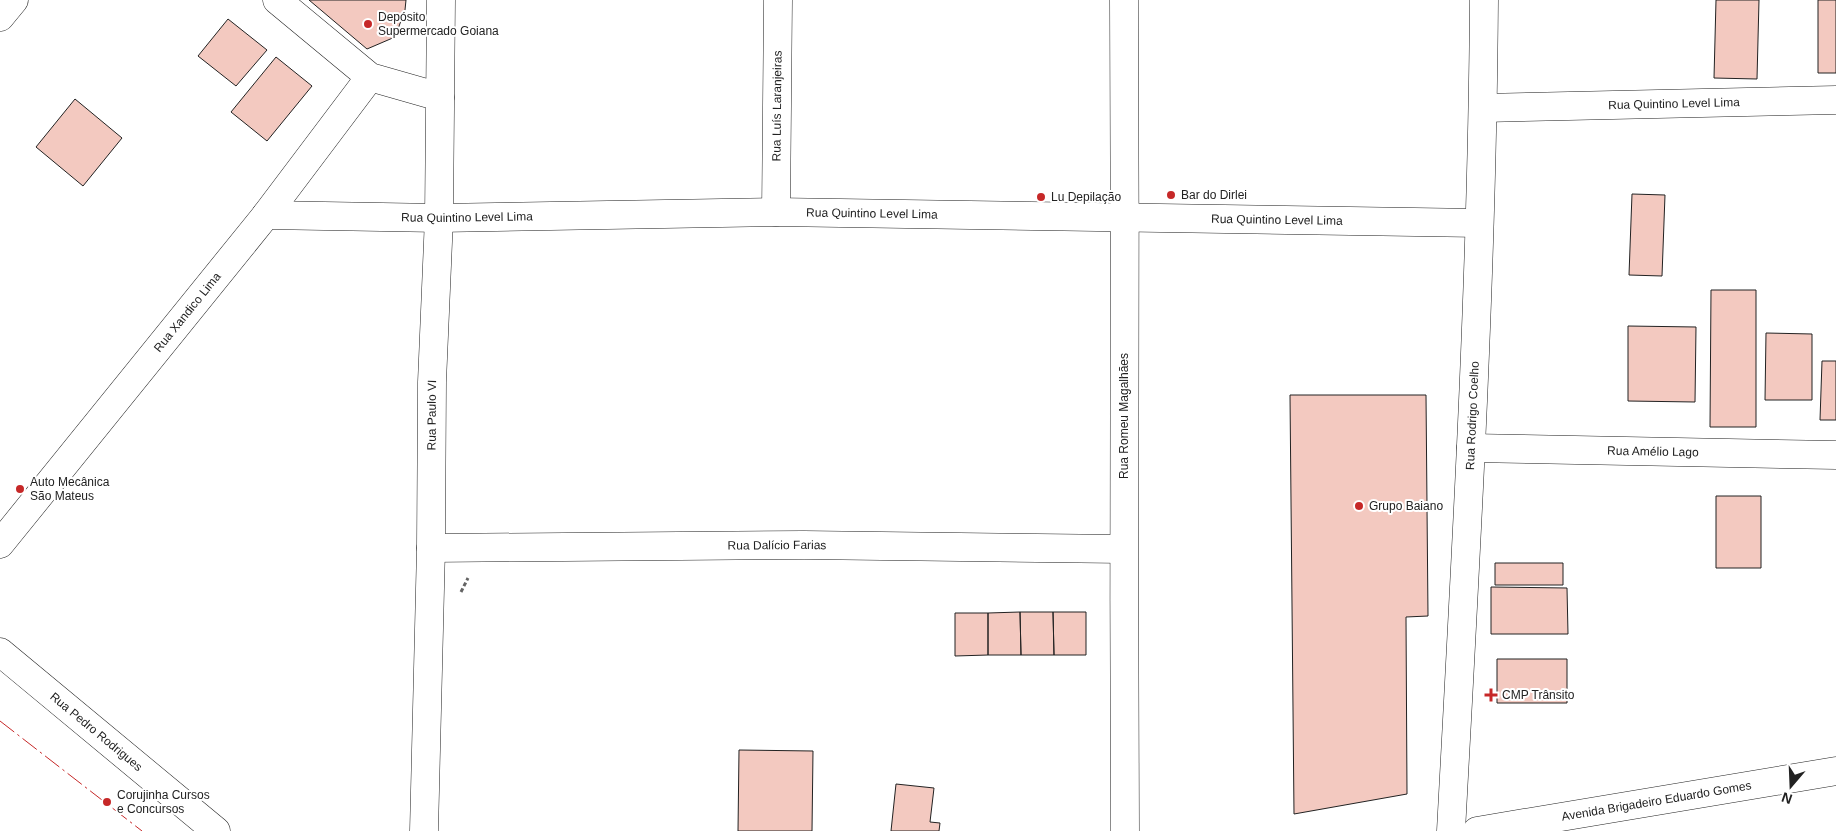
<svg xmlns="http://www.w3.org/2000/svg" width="1836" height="831" font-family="Arial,sans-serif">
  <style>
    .building { fill: #f3c9c0; stroke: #222 }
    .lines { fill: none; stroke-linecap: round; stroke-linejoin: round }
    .minor-casing { stroke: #222; stroke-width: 29 }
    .major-casing { stroke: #222; stroke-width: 29 }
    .path { stroke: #646464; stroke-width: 3; stroke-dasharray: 4 2.5; stroke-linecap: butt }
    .minor { stroke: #fff; stroke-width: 28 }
    .major { stroke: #fff; stroke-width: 28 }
    .power { stroke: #c62828; stroke-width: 1; stroke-dasharray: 18 4 2.5 4; stroke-linecap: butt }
    .poi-dot { fill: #c62828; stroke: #fff; stroke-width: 2 }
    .labels { text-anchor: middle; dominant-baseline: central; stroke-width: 4; stroke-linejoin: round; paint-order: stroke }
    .poi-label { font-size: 12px; fill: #222; stroke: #fff; text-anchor: start }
    .street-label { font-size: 12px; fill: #222; stroke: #fff }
  </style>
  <rect width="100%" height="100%" fill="#fff"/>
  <!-- building -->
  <path class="building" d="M 309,0 L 406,0 L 405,10 L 395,37 L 367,49 Z
    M 1716,0 L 1759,0 L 1757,79 L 1714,78 Z
    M 1818,0 L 1836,0 L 1836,73 L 1818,73 Z
    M 228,19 L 267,50 L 236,86 L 198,56 Z
    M 276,57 L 312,86 L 267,141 L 231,112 Z
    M 75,99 L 122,138 L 83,186 L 36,147 Z
    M 1632,194 L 1665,195 L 1662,276 L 1629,275 Z
    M 1711,290 L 1756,290 L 1756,427 L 1710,427 Z
    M 1628,326 L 1696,327 L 1695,402 L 1628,401 Z
    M 1766,333 L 1812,334 L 1812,400 L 1765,400 Z
    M 1822,361 L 1836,361 L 1836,420 L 1820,420 Z
    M 1290,395 L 1426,395 L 1428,616 L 1406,617 L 1407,794 L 1294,814 Z
    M 1716,496 L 1761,496 L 1761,568 L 1716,568 Z
    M 1495,563 L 1563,563 L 1563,585 L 1495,585 Z
    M 1491,587 L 1567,588 L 1568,634 L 1491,634 Z
    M 1020,612 L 1053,612 L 1054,655 L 1021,655 Z
    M 1020,612 L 1021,655 L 988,655 L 988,613 Z
    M 1053,612 L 1086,612 L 1086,655 L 1054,655 Z
    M 955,613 L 988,613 L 988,655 L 955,656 Z
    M 1497,659 L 1567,659 L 1567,703 L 1497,703 Z
    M 739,750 L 813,751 L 812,831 L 738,831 Z
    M 896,784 L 934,788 L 930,822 L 940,823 L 939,831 L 891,831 Z"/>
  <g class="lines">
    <!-- minor casing -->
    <g class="minor-casing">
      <g id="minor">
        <path d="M 277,0 L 370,77 L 440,97"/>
        <path d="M 1124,0 C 1126,277 1123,554 1125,831"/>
        <path d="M 0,17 L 14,0"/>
        <path id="s1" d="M 1483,108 L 1836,100"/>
        <path id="s2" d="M 776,212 L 778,0"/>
        <path id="s3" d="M 266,215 L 439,218 L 776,212 L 1479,223"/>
        <path id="s4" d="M 1471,448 L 1836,455"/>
        <path id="s5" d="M 0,544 L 266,215 L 370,77"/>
        <path id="s6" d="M 431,548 L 804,545 L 1123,549"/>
        <path id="s7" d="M 424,831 L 431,548 L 432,382 L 439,218 L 441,0"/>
        <path id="s8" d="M 1451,831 C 1466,554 1482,277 1484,0"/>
      </g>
    </g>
    <!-- major casing -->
    <g class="major-casing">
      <g id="major">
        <path id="s9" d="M 0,652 L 216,831"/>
        <path id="s10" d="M 1477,831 L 1836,771"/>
      </g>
    </g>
    <!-- path -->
    <path class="path" d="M 461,592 L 468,578"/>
    <!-- minor -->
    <use href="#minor" class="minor"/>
    <!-- major -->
    <use href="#major" class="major"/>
    <!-- power -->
    <path class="power" d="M 0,721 L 142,831"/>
  </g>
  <!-- markers -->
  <g class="poi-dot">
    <circle cx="368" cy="24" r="5"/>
    <circle cx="1171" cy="195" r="5"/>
    <circle cx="1041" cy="197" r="5"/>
    <circle cx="20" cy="489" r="5"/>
    <circle cx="1359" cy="506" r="5"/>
    <path d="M1488.5 687.5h5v5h5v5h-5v5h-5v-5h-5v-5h5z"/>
    <circle cx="107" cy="802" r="5"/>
  </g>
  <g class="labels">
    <!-- poi labels -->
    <g class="poi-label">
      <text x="378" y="17">Depósito<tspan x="378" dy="14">Supermercado Goiana</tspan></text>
      <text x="1181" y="195">Bar do Dirlei</text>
      <text x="1051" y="197">Lu Depilação</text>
      <text x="30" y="482">Auto Mecânica<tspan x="30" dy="14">São Mateus</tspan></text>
      <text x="1369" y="506">Grupo Baiano</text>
      <text x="1502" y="695">CMP Trânsito</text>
      <text x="117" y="795">Corujinha Cursos<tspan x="117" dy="14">e Concursos</tspan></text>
    </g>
    <!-- street labels -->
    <g class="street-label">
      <text stroke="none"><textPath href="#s1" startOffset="191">Rua Quintino Level Lima</textPath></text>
      <text stroke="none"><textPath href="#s2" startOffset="106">Rua Luís Laranjeiras</textPath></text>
      <text stroke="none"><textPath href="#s3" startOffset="606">Rua Quintino Level Lima</textPath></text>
      <text stroke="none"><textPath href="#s3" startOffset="201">Rua Quintino Level Lima</textPath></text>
      <text stroke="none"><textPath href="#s3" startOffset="1011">Rua Quintino Level Lima</textPath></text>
      <text stroke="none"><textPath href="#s5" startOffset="298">Rua Xandico Lima</textPath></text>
      <text stroke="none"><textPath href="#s7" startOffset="416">Rua Paulo VI</textPath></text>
      <text transform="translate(1124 416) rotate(-90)">Rua Romeu Magalhães</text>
      <text stroke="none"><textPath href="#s8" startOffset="416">Rua Rodrigo Coelho</textPath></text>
      <text stroke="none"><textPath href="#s4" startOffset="182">Rua Amélio Lago</textPath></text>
      <text stroke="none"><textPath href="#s6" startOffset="346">Rua Dalício Farias</textPath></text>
      <text stroke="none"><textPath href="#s9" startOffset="125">Rua Pedro Rodrigues</textPath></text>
      <text stroke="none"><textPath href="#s10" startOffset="182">Avenida Brigadeiro Eduardo Gomes</textPath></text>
    </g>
  </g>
  <!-- north arrow -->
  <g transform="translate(1791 786) rotate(199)" stroke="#ffffff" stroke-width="4" paint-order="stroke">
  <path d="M0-4L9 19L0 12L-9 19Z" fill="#222222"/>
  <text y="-8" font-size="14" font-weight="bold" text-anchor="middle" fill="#222222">N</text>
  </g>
</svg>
